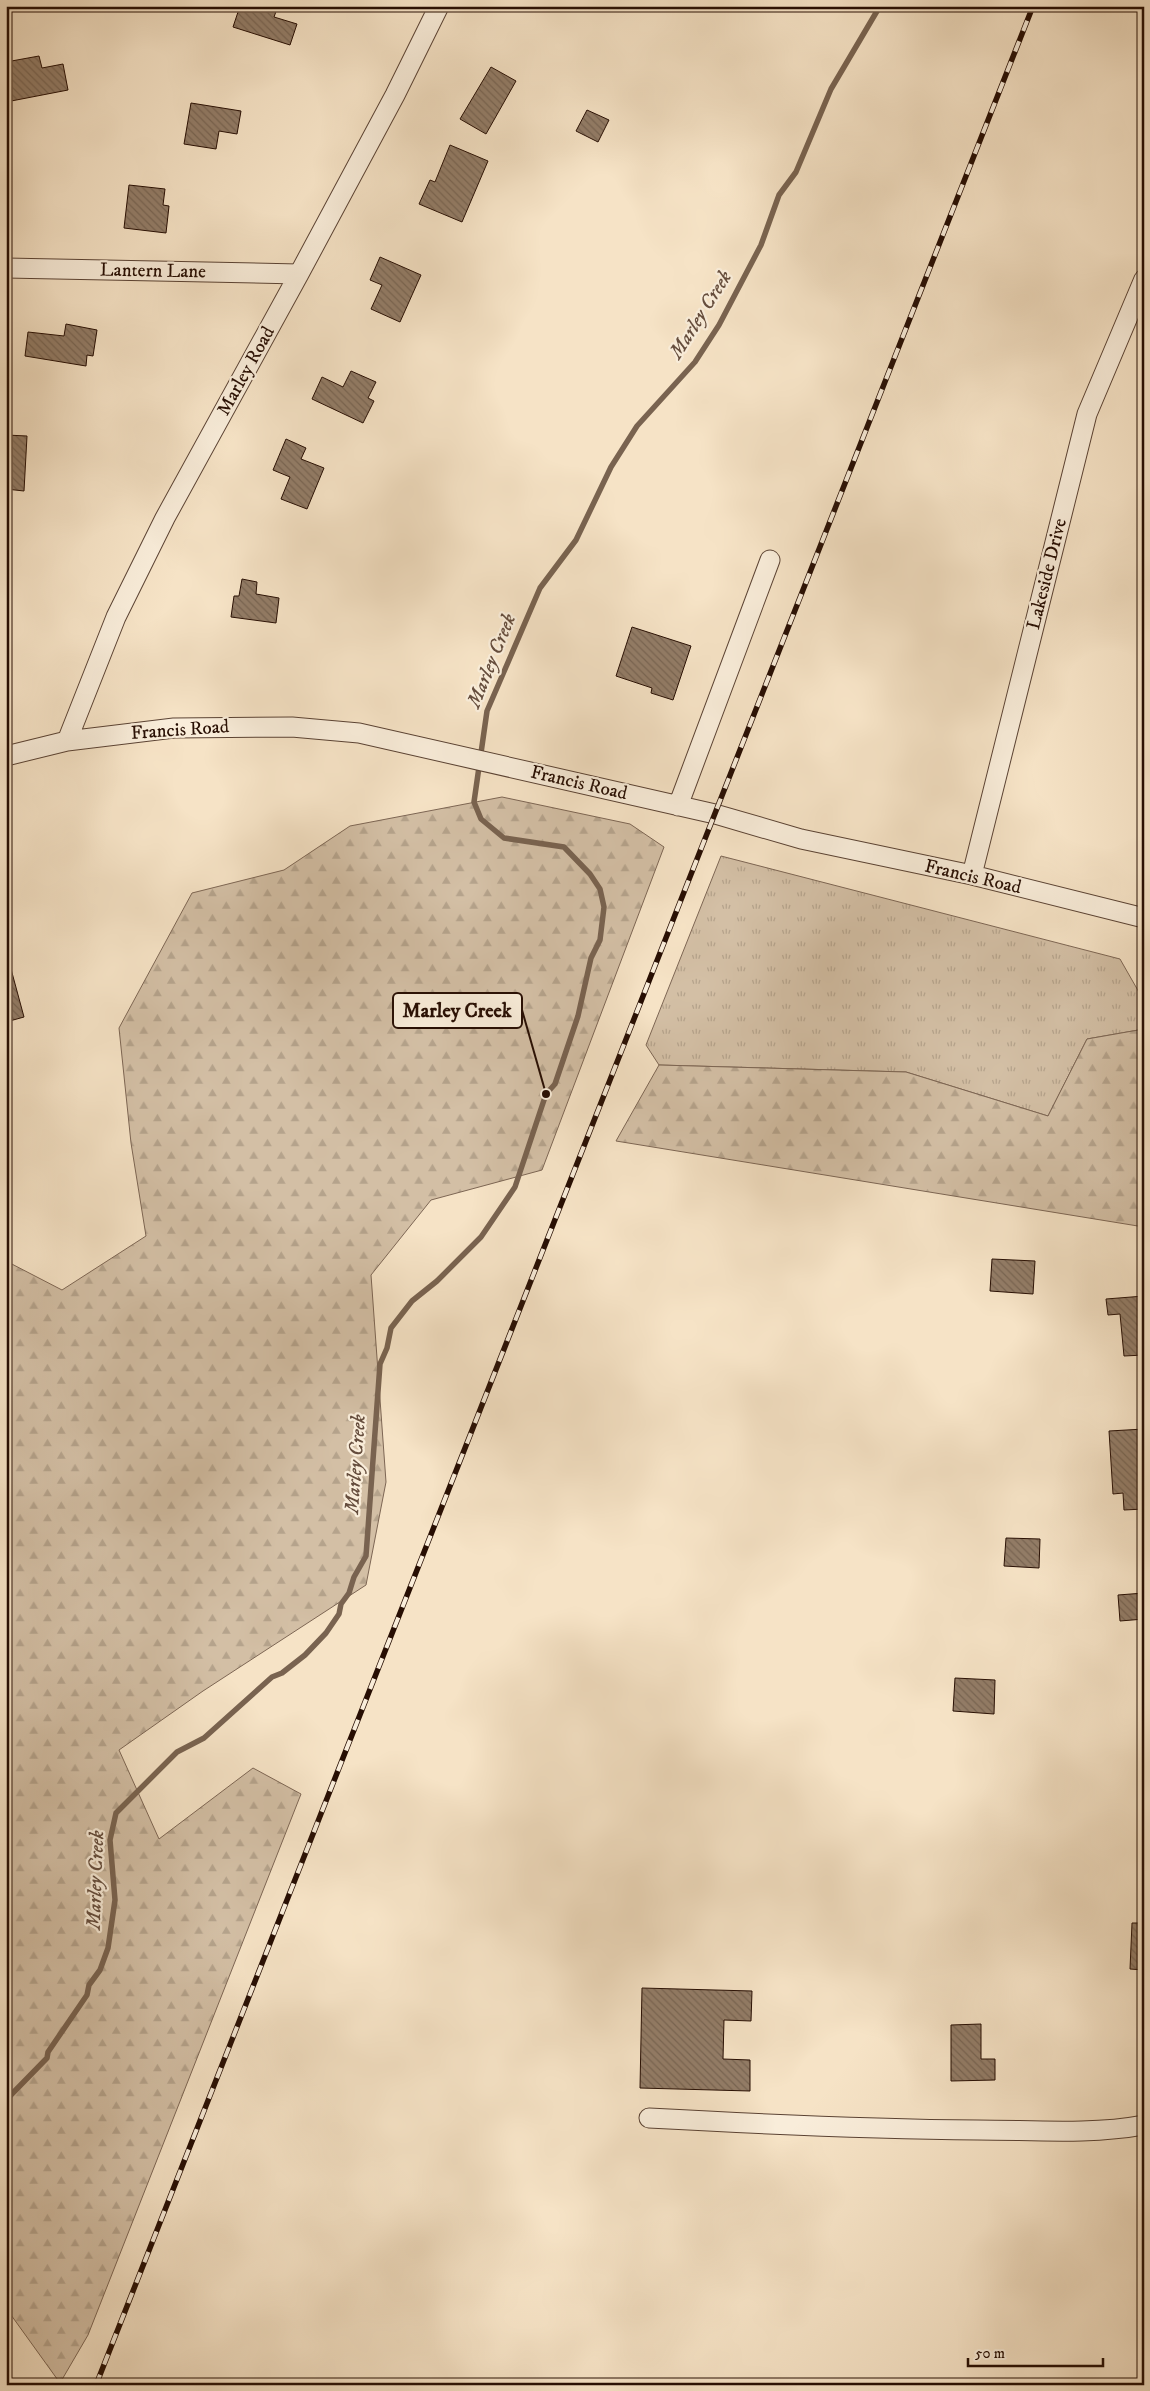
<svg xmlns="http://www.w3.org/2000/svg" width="1150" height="2391" font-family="'IM FELL DW Pica',serif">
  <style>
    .grass { fill: url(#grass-tufts); stroke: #7d6654 }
    .forest { fill: url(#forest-firs); stroke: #7d6654 }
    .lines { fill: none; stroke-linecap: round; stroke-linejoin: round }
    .stream { stroke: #796350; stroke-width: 5.5 }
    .building { fill: url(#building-back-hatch); stroke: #270e03 }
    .minor-casing { stroke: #5b4334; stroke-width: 21 }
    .minor { stroke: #f9edda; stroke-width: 19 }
    .rail-casing { stroke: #270e03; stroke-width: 5.5 }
    .rail { stroke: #f9edda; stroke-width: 4; stroke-dasharray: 11; stroke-linecap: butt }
    .labels { text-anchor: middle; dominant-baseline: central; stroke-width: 4.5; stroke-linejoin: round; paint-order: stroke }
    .street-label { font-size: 19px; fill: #270e03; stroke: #f9edda }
    .water-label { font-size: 20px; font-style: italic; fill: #654d3d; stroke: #f9edda }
    .leader { fill: none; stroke: #270e03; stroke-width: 2 }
    .callout-dot { fill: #270e03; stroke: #f9edda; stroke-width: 2 }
    .callout { fill: #f9edda; stroke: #270e03; stroke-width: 2 }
    .callout-label { font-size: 20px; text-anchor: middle; font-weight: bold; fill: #270e03 }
  </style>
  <defs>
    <pattern id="grass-tufts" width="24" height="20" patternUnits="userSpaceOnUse" patternTransform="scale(1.25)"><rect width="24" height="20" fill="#d3bfa5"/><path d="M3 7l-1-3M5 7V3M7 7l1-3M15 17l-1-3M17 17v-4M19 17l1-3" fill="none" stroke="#b5a38c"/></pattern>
    <pattern id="forest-firs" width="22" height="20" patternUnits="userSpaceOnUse" patternTransform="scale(1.25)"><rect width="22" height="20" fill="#d3bfa5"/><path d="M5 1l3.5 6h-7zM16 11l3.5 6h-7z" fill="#b5a38c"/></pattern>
    <pattern id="building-back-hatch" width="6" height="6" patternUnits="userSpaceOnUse" patternTransform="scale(1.25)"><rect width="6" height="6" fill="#937d68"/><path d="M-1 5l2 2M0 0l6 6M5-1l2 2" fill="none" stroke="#786553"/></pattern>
  </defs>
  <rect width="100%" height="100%" fill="#f6e3c6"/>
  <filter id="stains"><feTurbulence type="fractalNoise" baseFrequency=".004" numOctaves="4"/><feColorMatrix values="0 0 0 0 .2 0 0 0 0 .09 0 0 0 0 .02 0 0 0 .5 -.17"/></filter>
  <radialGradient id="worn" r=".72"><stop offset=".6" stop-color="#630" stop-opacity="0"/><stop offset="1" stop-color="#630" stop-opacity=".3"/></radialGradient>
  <!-- grass -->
  <path class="grass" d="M 721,856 L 1120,959 L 1144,1001 L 1144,1029 L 1087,1039 L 1048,1116 L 906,1072 L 659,1065 L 646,1045 Z"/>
  <!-- forest -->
  <path class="forest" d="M 502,797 L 630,824 L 664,847 L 542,1170 L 431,1200 L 371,1275 L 386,1482 L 366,1585 L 203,1691 L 119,1750 L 159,1839 L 253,1768 L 301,1794 L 88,2335 L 60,2383 L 6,2308 L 6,1261 L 62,1290 L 146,1236 L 131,1143 L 119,1028 L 192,893 L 284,870 L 350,826 Z
    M 1144,1029 L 1144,1227 L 616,1141 L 659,1065 L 906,1072 L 1048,1116 L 1087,1039 Z"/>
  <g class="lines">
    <!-- stream -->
    <path class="stream" d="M 6,2100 L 47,2058 L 48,2052 L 87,1995 L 89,1985 L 100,1970 L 108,1948 L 115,1900 L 110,1840 L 116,1813 L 177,1752 L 204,1738 L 272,1677 L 282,1673 L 305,1655 L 326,1633 L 339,1614 L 341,1604 L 349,1593 L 354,1577 L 366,1556 L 380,1364 L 387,1348 L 391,1328 L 412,1301 L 437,1281 L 481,1237 L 515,1187 L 546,1094 L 555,1084 L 578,1016 L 591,958 L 600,940 L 604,907 L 600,889 L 590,874 L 564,847 L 504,838 L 481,819 L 474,802 L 487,711 L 540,588 L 576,540 L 611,467 L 637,426 L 695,362 L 719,325 L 761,245 L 779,195 L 796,172 L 831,89 L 880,6"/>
  </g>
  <!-- building -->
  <path class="building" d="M 240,6 L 278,6 L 274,17 L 297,24 L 290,45 L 233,27 Z
    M 39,56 L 42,68 L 63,64 L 68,90 L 6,102 L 6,62 Z
    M 491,67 L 516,81 L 486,134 L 460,119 Z
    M 191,103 L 241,111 L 237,134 L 219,131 L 216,149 L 184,144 Z
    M 587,110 L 609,120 L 598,142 L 576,131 Z
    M 450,145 L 488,161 L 462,222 L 419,204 L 430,180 L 435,182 Z
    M 129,185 L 165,189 L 163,205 L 169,206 L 166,233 L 124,228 Z
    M 380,257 L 421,275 L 400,322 L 371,309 L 382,285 L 370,280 Z
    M 66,324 L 97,330 L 93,356 L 87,355 L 86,366 L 25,356 L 28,332 L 64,336 Z
    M 351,371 L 376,382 L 368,398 L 374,401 L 363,423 L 312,399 L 322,377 L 343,387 Z
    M 6,435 L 27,436 L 24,491 L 6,489 Z
    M 286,439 L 306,448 L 301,459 L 324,468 L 307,509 L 281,499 L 290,477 L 273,470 Z
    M 242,579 L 257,582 L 256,594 L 279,598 L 276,623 L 231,617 L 234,596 L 239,596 Z
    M 632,627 L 691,646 L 673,700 L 651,693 L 652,688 L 616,676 Z
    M 11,969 L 24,1017 L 6,1022 L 6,970 Z
    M 992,1259 L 1035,1261 L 1033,1294 L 990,1291 Z
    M 1144,1296 L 1144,1355 L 1124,1356 L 1120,1314 L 1108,1315 L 1106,1299 Z
    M 1144,1429 L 1144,1509 L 1124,1510 L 1123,1493 L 1113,1494 L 1109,1431 Z
    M 1006,1538 L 1040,1539 L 1039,1568 L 1004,1566 Z
    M 1144,1593 L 1144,1619 L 1120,1621 L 1118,1595 Z
    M 955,1678 L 995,1680 L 994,1714 L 953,1711 Z
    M 1132,1923 L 1144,1923 L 1144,1970 L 1130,1969 Z
    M 642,1988 L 752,1991 L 751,2021 L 724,2020 L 723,2059 L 750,2060 L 750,2091 L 640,2088 Z
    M 981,2024 L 981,2059 L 995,2059 L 995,2080 L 951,2081 L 951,2025 Z"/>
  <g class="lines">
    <!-- minor casing -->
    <g class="minor-casing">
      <path id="minor" d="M 6,268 L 299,274
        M 67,741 L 116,617 L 165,518 L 299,274 L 395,95 L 439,6
        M 6,756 L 67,741 L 174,728 L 292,727 L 359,733 L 715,814 L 801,839 L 972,875 L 1144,918
        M 678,806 L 770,560
        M 972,875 L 1087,414 L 1144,279
        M 649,2118 C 758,2124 868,2129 978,2130 C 1032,2130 1090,2135 1144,2125"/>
    </g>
    <!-- minor -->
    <use href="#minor" class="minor"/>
    <!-- rail casing -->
    <g class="rail-casing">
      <path id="rail" d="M 96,2385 L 1033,6"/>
    </g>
    <!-- rail -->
    <use href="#rail" class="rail"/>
  </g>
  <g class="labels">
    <!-- street labels -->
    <g class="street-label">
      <text transform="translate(153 271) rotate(1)">Lantern Lane</text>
      <text transform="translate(246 371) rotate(-61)">Marley Road</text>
      <text transform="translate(1047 574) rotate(-76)">Lakeside Drive</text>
      <text transform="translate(180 730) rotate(-4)">Francis Road</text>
      <text transform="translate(579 783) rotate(13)">Francis Road</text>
      <text transform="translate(973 877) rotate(13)">Francis Road</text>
    </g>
    <!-- water labels -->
    <g class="water-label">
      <text transform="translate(701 315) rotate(-58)">Marley Creek</text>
      <text transform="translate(492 661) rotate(-68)">Marley Creek</text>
      <text transform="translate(356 1464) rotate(-86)">Marley Creek</text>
      <text transform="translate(96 1880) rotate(-88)">Marley Creek</text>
    </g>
  </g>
  <!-- callouts -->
  <path class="leader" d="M546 1094L522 1010"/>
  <circle class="callout-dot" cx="546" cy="1094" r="5"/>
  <rect class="callout" x="393" y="993" width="129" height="35" rx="5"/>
  <g class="callout-label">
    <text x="457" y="1017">Marley Creek</text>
  </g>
  <!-- margin -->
  <rect width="1150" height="2391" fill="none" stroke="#f6e3c6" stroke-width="25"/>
  <rect x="8" y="8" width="1135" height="2376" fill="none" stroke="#270e03" stroke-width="2.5"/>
  <rect x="12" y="12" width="1125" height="2366" fill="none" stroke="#270e03"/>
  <!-- scale -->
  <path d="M968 2358v8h135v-8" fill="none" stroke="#270e03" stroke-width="2.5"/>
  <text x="975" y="2358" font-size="15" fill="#270e03" stroke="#f9edda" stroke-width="4" paint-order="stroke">50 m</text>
  <rect width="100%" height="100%" filter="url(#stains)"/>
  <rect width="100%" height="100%" fill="url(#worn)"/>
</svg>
